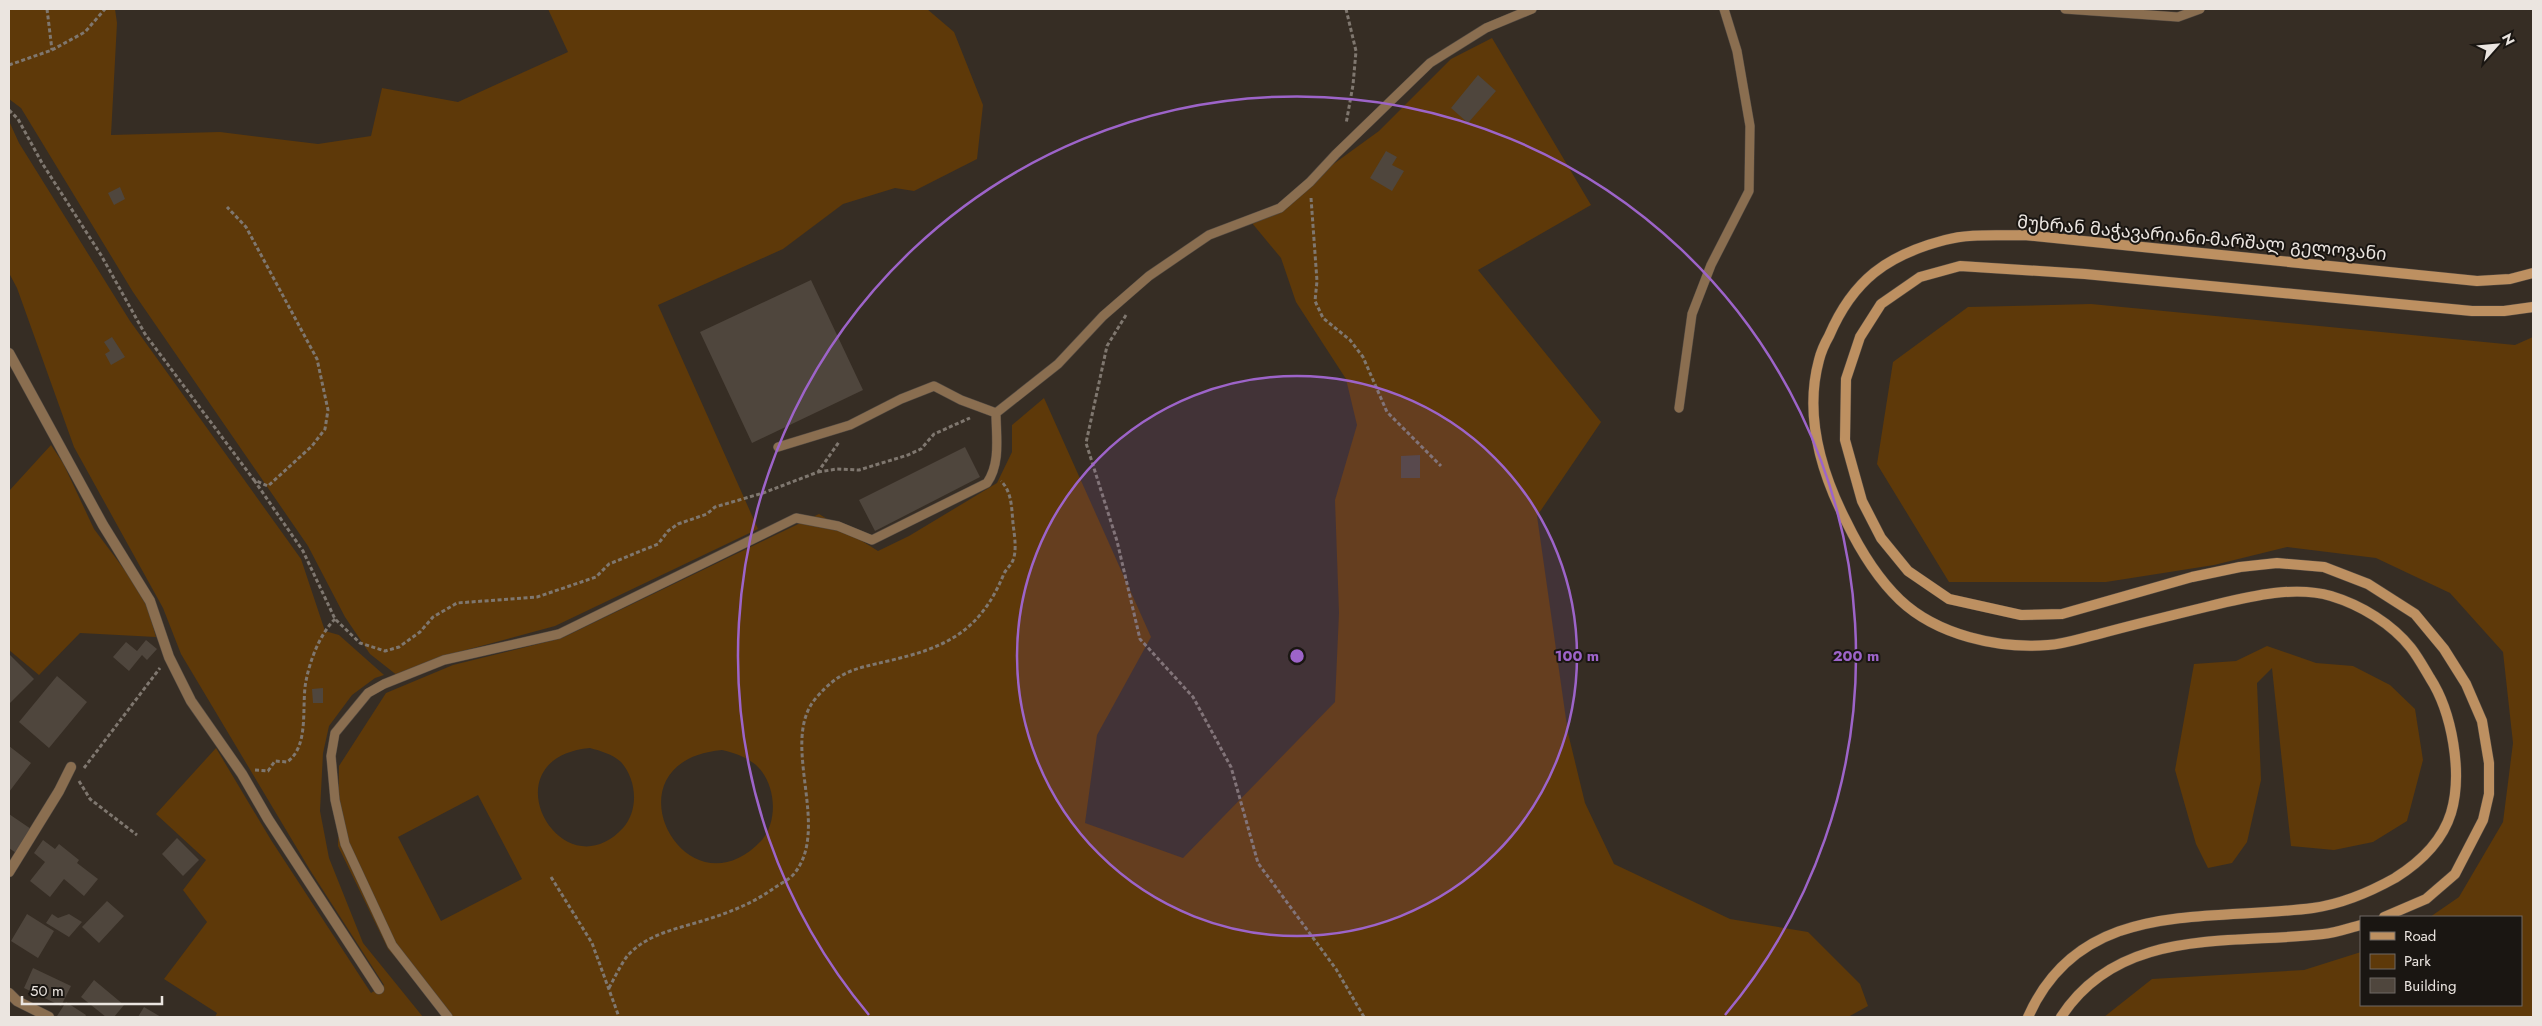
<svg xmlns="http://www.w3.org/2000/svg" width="2542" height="1026" font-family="Jost,'Noto Sans Georgian',sans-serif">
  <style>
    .green { fill: #5e3909; fill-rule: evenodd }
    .building { fill: #4f463d }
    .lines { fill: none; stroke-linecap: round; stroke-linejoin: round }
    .service-casing { stroke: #534a42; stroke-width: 10 }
    .minor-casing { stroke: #534a42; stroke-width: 11 }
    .secondary-casing { stroke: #534a42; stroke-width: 11 }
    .path { stroke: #7f776f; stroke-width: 3; stroke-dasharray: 4 2.5; stroke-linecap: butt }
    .service { stroke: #8a6e50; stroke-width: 9 }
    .minor { stroke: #8a6e50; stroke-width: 10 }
    .secondary { stroke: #bd9061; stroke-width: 10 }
    .ring { fill: none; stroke: #9d64c9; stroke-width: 2.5 }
    .labels { text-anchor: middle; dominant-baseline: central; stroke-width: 4; stroke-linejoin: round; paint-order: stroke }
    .street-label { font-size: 18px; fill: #ebe5e0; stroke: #1a1612 }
    .centre { fill: #9d64c9; stroke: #1a1612; stroke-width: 2.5 }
    .ring-label { font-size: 15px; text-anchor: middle; font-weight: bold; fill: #9d64c9; stroke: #1a1612; stroke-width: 4; stroke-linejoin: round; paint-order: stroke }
  </style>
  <rect width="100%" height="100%" fill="#362d24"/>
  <!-- green -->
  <path class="green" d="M 9,9 L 115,9 L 117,23 L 111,135 L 220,132 L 318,144 L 371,136 L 382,88 L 458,102 L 568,52 L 548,9 L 927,9 L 954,32 L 983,105 L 977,159 L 914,191 L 895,188 L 843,204 L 783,249 L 658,305 L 758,529 L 555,626 L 440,657 L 398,676 L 370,654 L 345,617 L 308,546 L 133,292 L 21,108 L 9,99 Z
    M 1492,38 L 1591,205 L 1478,270 L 1601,422 L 1537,516 L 1568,733 L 1585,803 L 1614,864 L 1730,919 L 1808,932 L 1860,984 L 1868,1006 L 1848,1017 L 448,1017 L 388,949 L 338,846 L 339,766 L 386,693 L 453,665 L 562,638 L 819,514 L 878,551 L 909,536 L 997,483 L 1012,452 L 1012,425 L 1044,398 L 1151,637 L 1097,735 L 1085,823 L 1183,858 L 1335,702 L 1339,613 L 1335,500 L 1357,425 L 1346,379 L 1296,302 L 1281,258 L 1252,223 L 1379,131 L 1451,59 ZM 590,748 C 601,751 612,754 621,762 C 637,780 639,810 623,828 C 561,895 485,758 590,748 ZM 722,750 C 734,753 745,756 756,765 C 776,783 779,821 761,841 C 685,921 601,761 722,750 ZM 478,795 L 522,879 L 441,921 L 398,837 Z
    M 9,121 L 19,143 L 130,321 L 301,559 L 325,631 L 339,635 L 384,675 L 375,678 L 352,695 L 329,726 L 323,753 L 320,811 L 329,858 L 363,943 L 423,1017 L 215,1017 L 217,1013 L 164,979 L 207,922 L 183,890 L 206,860 L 156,814 L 216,748 L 271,840 L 371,993 L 384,985 L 310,870 L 181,654 L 163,608 L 74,447 L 17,288 L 9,273 Z
    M 2091,304 L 2515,345 L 2533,337 L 2533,1017 L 2104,1017 L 2152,979 L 2304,970 L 2361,952 L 2361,1005 L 2521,1005 L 2521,917 L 2430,917 L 2459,897 L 2503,822 L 2513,743 L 2503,652 L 2450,593 L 2376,558 L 2287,547 L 2214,565 L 2106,582 L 1949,582 L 1877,464 L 1893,362 L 1968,307 Z
    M 51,445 L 63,463 L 94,529 L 130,577 L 148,608 L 156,637 L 80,633 L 39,675 L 9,650 L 9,491 Z
    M 2267,646 L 2316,663 L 2353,666 L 2390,685 L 2415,709 L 2423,760 L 2407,821 L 2373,842 L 2334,850 L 2291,846 L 2272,668 L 2257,683 L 2261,780 L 2247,842 L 2232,863 L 2208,868 L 2196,844 L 2175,770 L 2194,664 L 2236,661 Z"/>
  <!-- building -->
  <path class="building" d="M 1478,75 L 1496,91 L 1468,123 L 1451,108 Z
    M 1386,151 L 1397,157 L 1392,165 L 1404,171 L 1392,191 L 1370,178 Z
    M 120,187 L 125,199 L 114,205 L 108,193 Z
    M 811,280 L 863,390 L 752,443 L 700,332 Z
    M 112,337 L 125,357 L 111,365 L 105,354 L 110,351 L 104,342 Z
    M 965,447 L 980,477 L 875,531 L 859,500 Z
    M 1420,455 L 1420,478 L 1401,478 L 1401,456 Z
    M 146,640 L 157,649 L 147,660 L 142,655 L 129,671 L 113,657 L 126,642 L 137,651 Z
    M 9,654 L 34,679 L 9,704 Z
    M 57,676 L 87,702 L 49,748 L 19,722 Z
    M 323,688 L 323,703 L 313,703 L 312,689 Z
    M 9,746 L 31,763 L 9,792 Z
    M 9,814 L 31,829 L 16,853 L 9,848 Z
    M 177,838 L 199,860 L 183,876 L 162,854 Z
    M 43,840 L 55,849 L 59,844 L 79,860 L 77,863 L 98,879 L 84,896 L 64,879 L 50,897 L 30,881 L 45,862 L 34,853 Z
    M 107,901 L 124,916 L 99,943 L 82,927 Z
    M 27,914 L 54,931 L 38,958 L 11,941 Z
    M 52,914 L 58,918 L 69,914 L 82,922 L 69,937 L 46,923 Z
    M 33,968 L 71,986 L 61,1006 L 24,988 Z
    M 94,980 L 124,1005 L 114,1017 L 106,1017 L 81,997 Z
    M 66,1002 L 86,1015 L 85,1017 L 57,1016 Z
    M 144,1007 L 161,1017 L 138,1017 Z"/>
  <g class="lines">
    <!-- service casing -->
    <g class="service-casing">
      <path id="service" d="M 2065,9 L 2178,17 L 2200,9
        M 1679,408 L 1692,314 L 1711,265 L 1749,191 L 1750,126 L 1737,51 L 1724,9
        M 996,413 L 1058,364 L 1103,316 L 1149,276 L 1209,235 L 1280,208 L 1310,182 L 1336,154 L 1430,63 L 1486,28 L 1532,9
        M 778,447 L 850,425 L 901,399 L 934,386 L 961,400 L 996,413
        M 448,1017 L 392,945 L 345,844 L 335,800 L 331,756 L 335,733 L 368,693 L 384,684 L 444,660 L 559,634 L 796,518 L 838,526 L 872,540 L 987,483 C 1001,463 996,436 996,413"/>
    </g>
    <!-- minor casing -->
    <g class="minor-casing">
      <path id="minor" d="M 9,353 L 103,525 L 150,601 L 169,657 L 191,701 L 242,774 L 268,819 L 379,989
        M 9,872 L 59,791 L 71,767
        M 9,993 L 17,1001 L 49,1017"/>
    </g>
    <!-- secondary casing -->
    <g class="secondary-casing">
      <path id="secondary" d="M 2384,917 L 2426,899 L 2455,874 L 2483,820 L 2489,794 L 2489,763 L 2482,721 L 2466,684 L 2444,649 L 2415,614 L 2368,584 L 2324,567 L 2277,563 L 2240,567 L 2192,577 L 2062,614 L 2021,615 L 1949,599 L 1908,571 L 1881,538 L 1862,501 L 1845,440 L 1846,379 L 1860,337 L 1881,304 L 1920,277 L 1960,266 L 2085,274 L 2472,311 L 2504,311 L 2533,307
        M 2028,1017 C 2081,897 2206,922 2313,908 C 2341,904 2370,892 2395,878 C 2419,863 2442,842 2451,813 C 2463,773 2452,712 2430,678 C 2424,668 2418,657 2411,648 C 2392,624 2361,605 2331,596 C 2293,585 2248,597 2210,606 C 2173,615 2136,624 2099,634 C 2082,638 2065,644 2048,645 C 1998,649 1937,635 1900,600 C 1876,577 1860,550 1846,521 C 1821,472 1804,415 1819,360 C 1821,352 1825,343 1829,336 C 1853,280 1887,255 1945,240 C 1970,233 1999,236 2024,235 L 2477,281 L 2510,279 L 2533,273
        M 2061,1017 C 2120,926 2230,945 2323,934 C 2336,933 2349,928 2361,925"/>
    </g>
    <!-- path -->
    <path class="path" d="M 47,9 L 52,50
      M 1346,9 L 1356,51 L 1353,85 L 1346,124
      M 9,65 L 52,50 L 85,32 L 105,9
      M 9,110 L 18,119 L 42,163 L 101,255 L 145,334 L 254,480 L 268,486 L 312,446 L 325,429 L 328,410 L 317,359 L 246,227 L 227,207
      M 1311,198 L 1317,281 L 1315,301 L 1323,318 L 1350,340 L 1363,357 L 1387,412 L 1441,466
      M 1126,315 L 1107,346 L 1086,443 L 1117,541 L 1140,639 L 1193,697 L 1231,767 L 1258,863 L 1336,969 L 1364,1017
      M 818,472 L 837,469 L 859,470 L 908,455 L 921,449 L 934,434 L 970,418
      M 254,480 L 303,551 L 335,619 L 360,643 L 385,651 L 399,647 L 420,632 L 433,617 L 457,603 L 537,597 L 596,577 L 609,564 L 658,544 L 668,531 L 678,524 L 707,514 L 715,507 L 763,493 L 818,472 L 839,442
      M 84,768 L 160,668
      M 255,770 L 268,771 L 275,761 L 287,762 C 310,746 301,706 306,681 C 310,660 320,634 335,619
      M 79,781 L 90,799 L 137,835
      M 551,877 L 592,943 L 619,1017
      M 609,988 C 615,977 621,964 628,955 C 648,934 676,929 702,921 C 728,913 752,904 774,888 C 780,884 788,880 793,875 C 833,829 778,742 816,698 C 840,670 855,669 888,661 C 944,648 979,633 1003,576 C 1004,572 1008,568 1011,564 C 1017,555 1015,541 1014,531 C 1011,514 1014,494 1001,481"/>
    <!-- service -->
    <use href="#service" class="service"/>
    <!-- minor -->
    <use href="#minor" class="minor"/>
    <!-- secondary -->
    <use href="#secondary" class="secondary"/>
  </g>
  <!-- distance rings -->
  <circle cx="1297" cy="656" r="280" fill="#9d64c9" fill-opacity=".12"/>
  <g class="ring">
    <circle cx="1297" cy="656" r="280"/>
    <path d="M869 1015A559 559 0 1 1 1725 1015"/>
  </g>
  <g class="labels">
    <!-- street labels -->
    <g class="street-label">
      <text transform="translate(2202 238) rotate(5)">მუხრან მაჭავარიანი-მარშალ გელოვანი</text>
    </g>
  </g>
  <circle cx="1297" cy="656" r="8" class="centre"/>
  <g class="ring-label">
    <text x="1577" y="661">100 m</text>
    <text x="1856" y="661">200 m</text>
  </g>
  <!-- border -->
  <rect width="2542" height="1026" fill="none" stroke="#ebe5e0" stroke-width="20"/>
  <!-- legend -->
  <rect x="2360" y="916" width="162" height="90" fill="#1a1612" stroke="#6e6964"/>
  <rect x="2370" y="932" width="25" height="8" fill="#bd9061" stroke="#6e6964"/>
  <text x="2404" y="941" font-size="15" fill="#ebe5e0">Road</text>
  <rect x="2370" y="954" width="25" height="15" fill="#5e3909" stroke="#6e6964"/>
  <text x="2404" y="966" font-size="15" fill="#ebe5e0">Park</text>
  <rect x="2370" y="978" width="25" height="15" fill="#4f463d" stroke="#6e6964"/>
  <text x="2404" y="991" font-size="15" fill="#ebe5e0">Building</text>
  <!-- north arrow -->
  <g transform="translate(2497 45) rotate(63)" stroke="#1a1612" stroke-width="4" paint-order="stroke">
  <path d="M0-4L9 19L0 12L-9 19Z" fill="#ebe5e0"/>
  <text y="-8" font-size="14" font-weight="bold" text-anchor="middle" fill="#ebe5e0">N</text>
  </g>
  <!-- scale -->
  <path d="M22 996v8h140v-8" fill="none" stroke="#ebe5e0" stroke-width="2.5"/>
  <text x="30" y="996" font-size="15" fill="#ebe5e0" stroke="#1a1612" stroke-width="4" paint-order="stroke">50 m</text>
</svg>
